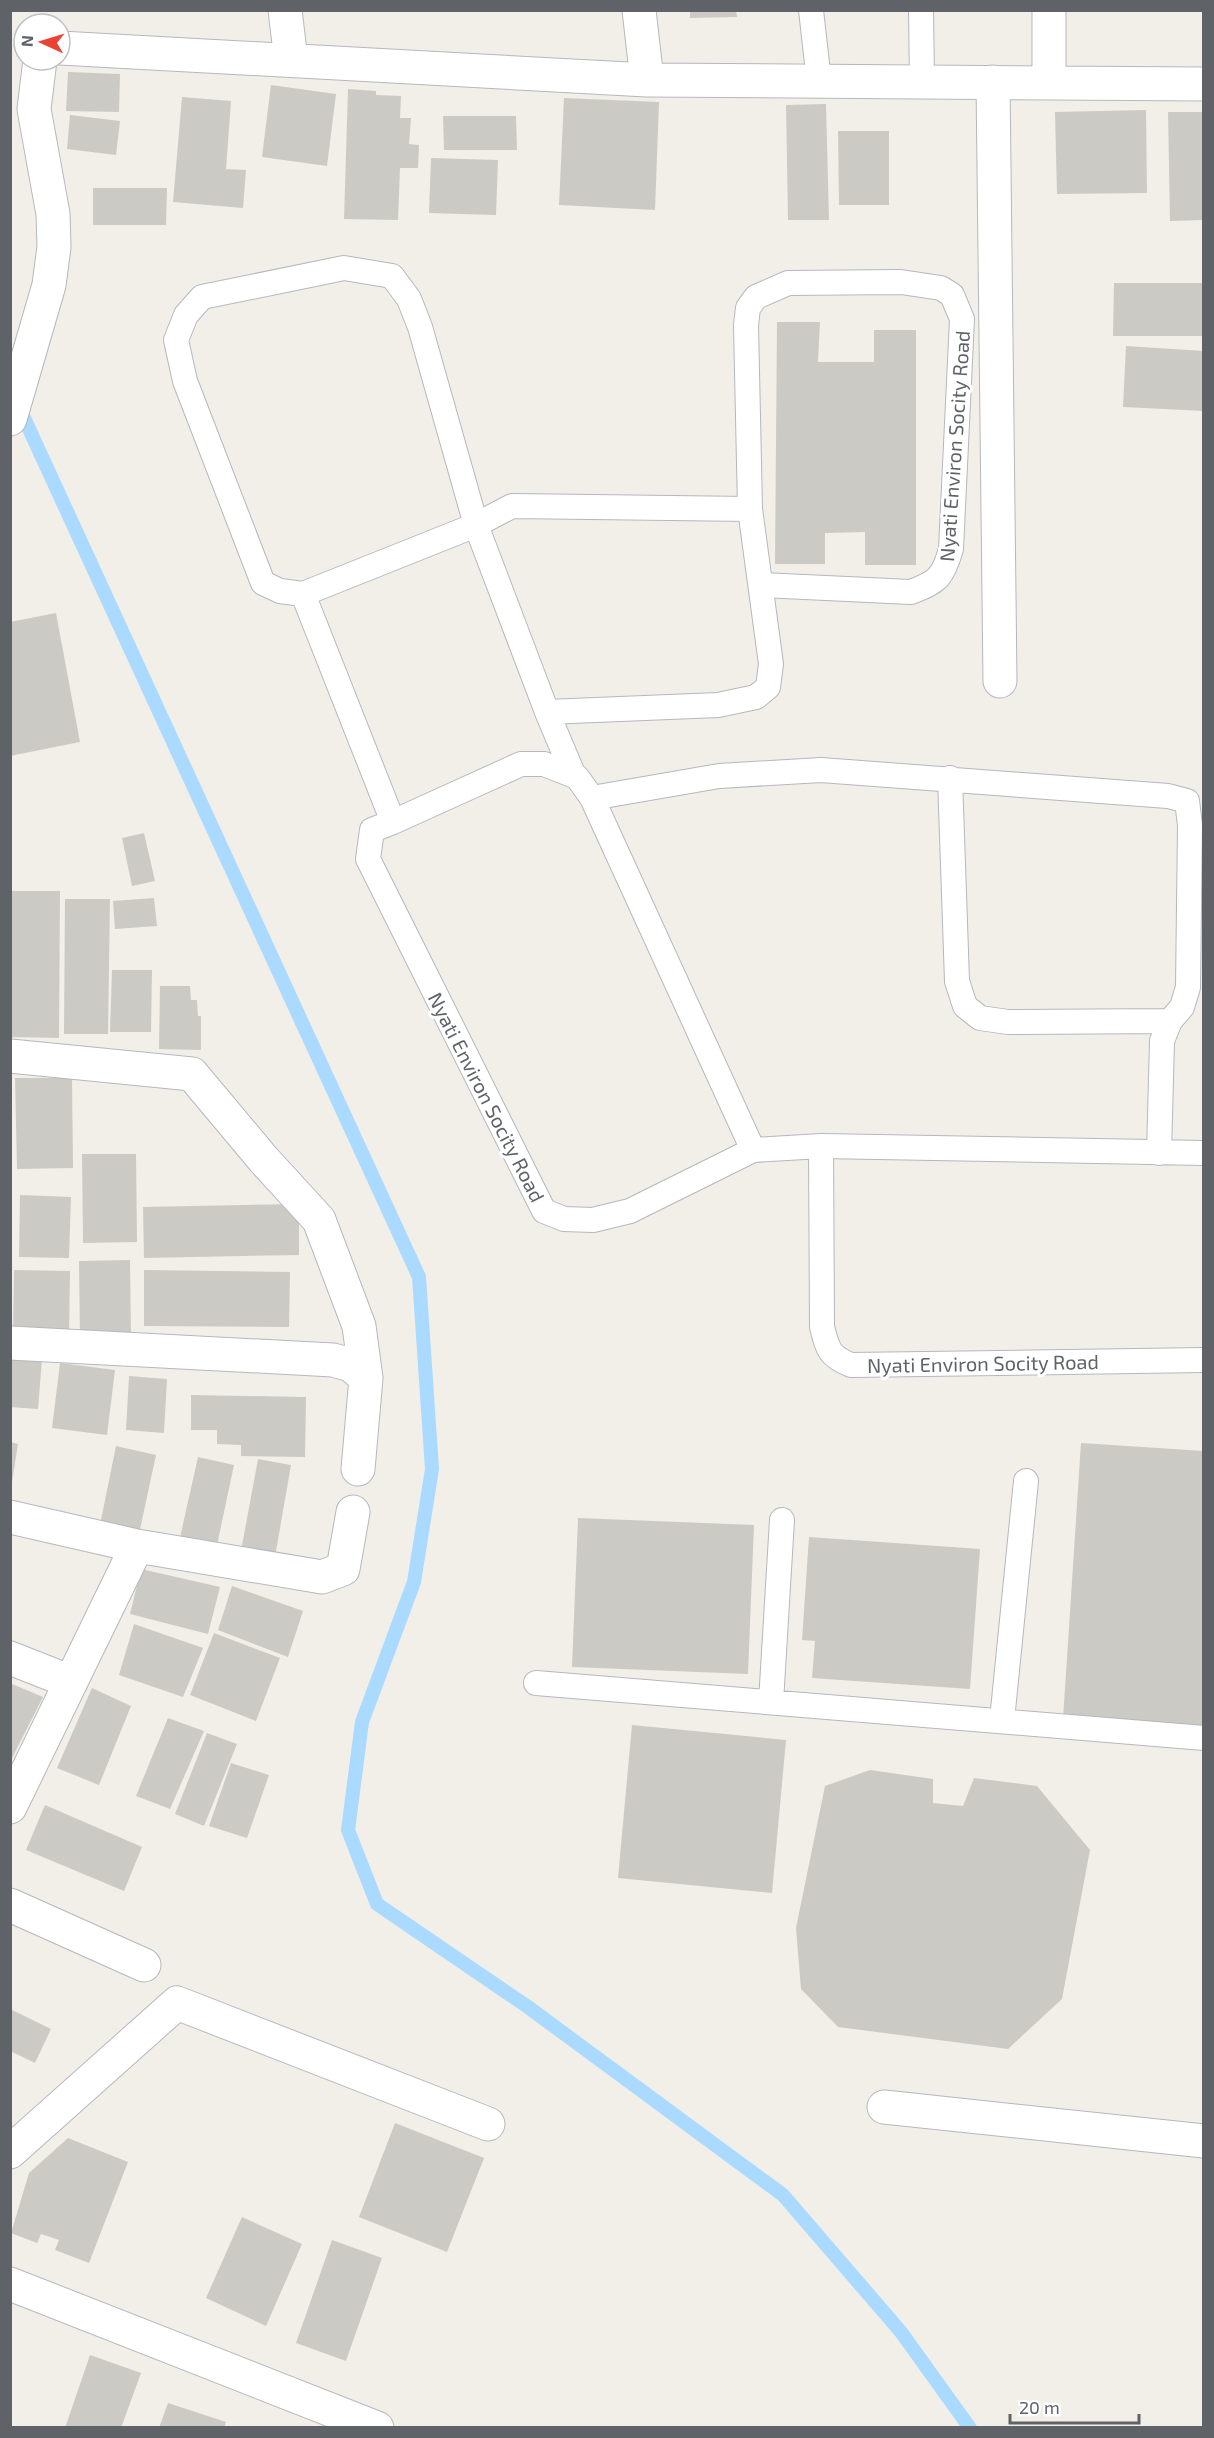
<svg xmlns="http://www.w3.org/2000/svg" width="1214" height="2438" font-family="'Exo 2',sans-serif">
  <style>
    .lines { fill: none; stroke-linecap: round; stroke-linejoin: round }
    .stream { stroke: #aadaff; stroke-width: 14 }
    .building { fill: #cccac5 }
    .lane-casing { stroke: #b5b8bc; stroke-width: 26 }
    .street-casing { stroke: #b5b8bc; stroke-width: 35 }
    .lane { stroke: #fff; stroke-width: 24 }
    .street { stroke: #fff; stroke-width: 33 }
    .labels { text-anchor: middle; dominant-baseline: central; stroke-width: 6; stroke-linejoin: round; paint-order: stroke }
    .street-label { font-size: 20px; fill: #5f6368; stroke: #fff }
  </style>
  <rect width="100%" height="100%" fill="#f1efe8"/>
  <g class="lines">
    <!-- stream -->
    <path class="stream" d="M 19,407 L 419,1277 L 432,1469 L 414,1582 L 362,1722 L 348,1830 L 377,1904 L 528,2007 L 783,2195 L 901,2332 L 970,2428"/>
  </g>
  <!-- building -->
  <path class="building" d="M 690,10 L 736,10 L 737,17 L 690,18 Z
    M 68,72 L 120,74 L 119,112 L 66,111 Z
    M 271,85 L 336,94 L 327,166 L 262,157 Z
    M 348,89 L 376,91 L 376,95 L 401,96 L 400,118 L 411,118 L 409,144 L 419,145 L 418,168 L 400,168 L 398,220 L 344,219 Z
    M 182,97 L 231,101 L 226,169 L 246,170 L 243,208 L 173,202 Z
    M 564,98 L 659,102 L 655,210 L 559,205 Z
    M 826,104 L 829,220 L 788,220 L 786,105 Z
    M 1146,110 L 1147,193 L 1057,194 L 1055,112 Z
    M 1168,112 L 1204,112 L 1204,220 L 1170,221 Z
    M 70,115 L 120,121 L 116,155 L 67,149 Z
    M 443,116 L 516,116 L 517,150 L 444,150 Z
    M 838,131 L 889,131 L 889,205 L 839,205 Z
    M 431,158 L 498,160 L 496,215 L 429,213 Z
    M 93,188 L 167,188 L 166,225 L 93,225 Z
    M 1114,283 L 1204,283 L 1204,336 L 1113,336 Z
    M 777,322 L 820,322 L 818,362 L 874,362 L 874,330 L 916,330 L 916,565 L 865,565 L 865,532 L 825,533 L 825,564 L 775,564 Z
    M 1126,346 L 1204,351 L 1204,411 L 1123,407 Z
    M 56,613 L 80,742 L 10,756 L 10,622 Z
    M 144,833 L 155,881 L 132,886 L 122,838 Z
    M 10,891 L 60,891 L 59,1038 L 10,1037 Z
    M 154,898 L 157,926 L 115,929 L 113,901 Z
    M 65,899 L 110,899 L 108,1034 L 64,1034 Z
    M 112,970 L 152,970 L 151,1032 L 110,1032 Z
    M 160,986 L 190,986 L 191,1000 L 197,1000 L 198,1016 L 201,1016 L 201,1050 L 159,1049 Z
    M 15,1078 L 72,1078 L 73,1168 L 17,1169 Z
    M 82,1154 L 136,1154 L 137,1242 L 83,1243 Z
    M 20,1195 L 71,1197 L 69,1258 L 19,1257 Z
    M 299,1204 L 299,1255 L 144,1258 L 143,1207 Z
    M 130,1260 L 131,1336 L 80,1337 L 79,1261 Z
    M 14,1270 L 70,1271 L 69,1335 L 13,1334 Z
    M 144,1270 L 290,1272 L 289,1327 L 144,1326 Z
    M 10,1357 L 42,1359 L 38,1409 L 10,1407 Z
    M 60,1363 L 115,1370 L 107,1435 L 52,1428 Z
    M 129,1376 L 167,1379 L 164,1433 L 126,1430 Z
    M 191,1395 L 306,1397 L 305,1457 L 241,1456 L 241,1445 L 217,1444 L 217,1430 L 191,1430 Z
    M 10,1442 L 18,1444 L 12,1482 L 10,1482 Z
    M 1081,1443 L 1204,1451 L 1204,1728 L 1063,1719 Z
    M 116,1446 L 156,1455 L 139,1534 L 100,1525 Z
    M 198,1457 L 234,1465 L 216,1550 L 179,1542 Z
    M 258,1459 L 291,1465 L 275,1557 L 241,1551 Z
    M 578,1518 L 754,1525 L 748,1674 L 572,1667 Z
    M 809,1537 L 980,1549 L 970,1689 L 812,1678 L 815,1641 L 802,1640 Z
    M 141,1569 L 220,1587 L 208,1634 L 130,1614 Z
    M 232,1586 L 303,1611 L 288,1657 L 218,1630 Z
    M 134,1624 L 203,1648 L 183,1697 L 119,1675 Z
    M 214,1633 L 280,1658 L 256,1721 L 190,1695 Z
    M 12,1684 L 43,1697 L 10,1762 L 10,1686 Z
    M 92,1688 L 131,1706 L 99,1785 L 57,1768 Z
    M 168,1718 L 204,1731 L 170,1809 L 136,1796 Z
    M 632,1725 L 786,1740 L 772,1893 L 618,1878 Z
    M 207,1733 L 237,1744 L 204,1826 L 175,1814 Z
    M 231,1763 L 269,1775 L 247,1838 L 209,1826 Z
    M 870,1770 L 933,1779 L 933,1803 L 963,1806 L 974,1778 L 1037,1786 L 1090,1850 L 1062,1999 L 1008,2049 L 838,2027 L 801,1989 L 796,1928 L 825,1786 Z
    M 45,1805 L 142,1847 L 124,1891 L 26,1850 Z
    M 10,2009 L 51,2029 L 35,2063 L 10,2051 Z
    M 395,2123 L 484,2158 L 447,2252 L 359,2217 Z
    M 68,2138 L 128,2162 L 89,2263 L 55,2250 L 59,2240 L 41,2234 L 37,2243 L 11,2233 L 29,2173 Z
    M 242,2217 L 302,2244 L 266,2326 L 206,2298 Z
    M 332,2240 L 382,2258 L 346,2361 L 296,2343 Z
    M 90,2355 L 141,2373 L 121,2428 L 65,2428 Z
    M 168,2403 L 226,2422 L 224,2428 L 159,2428 Z"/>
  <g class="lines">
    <!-- lane casing -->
    <g class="lane-casing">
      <path id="lane" d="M 811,10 L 819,81
        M 921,10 L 922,82
        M 512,506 L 750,509 L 771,664 L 768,687 L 756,697 L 718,705 L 547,712 L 476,525 Z
        M 750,509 L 746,325 L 748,308 L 756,297 L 788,283 L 901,282 L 941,288 L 952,295 L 962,319 L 951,549 C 943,577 938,582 911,592 L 761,585
        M 303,594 L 280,591 L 263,583 L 185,381 L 176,340 L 186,315 L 202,297 L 344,268 L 392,276 L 409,299 L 420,327 L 476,525 L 303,594 L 393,822 L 372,830 L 368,859 L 544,1211 L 564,1219 L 593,1220 L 630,1211 L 753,1150 L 821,1146 L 1204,1153
        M 547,712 L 574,776
        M 950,778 L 957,981 L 965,1006 L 980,1018 L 1008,1022 L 1170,1021
        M 592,798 L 719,776 L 821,770 L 1168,796 L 1187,801 L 1190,825 L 1188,987 L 1182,1007 L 1170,1021 L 1162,1041 L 1159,1153
        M 393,822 L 521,764 L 544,764 L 577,777 L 592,798 L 753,1150
        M 821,1146 L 822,1327 C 828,1350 829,1356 851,1365 L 1204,1360
        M 536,1683 L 1204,1738
        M 771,1702 L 782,1520
        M 1002,1720 L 1026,1481"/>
    </g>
    <!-- street casing -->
    <g class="street-casing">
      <path id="street" d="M 285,10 L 291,60
        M 639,10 L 647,80
        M 1049,10 L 1049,83
        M 60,48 L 647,80 L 1204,84
        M 993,82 L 1000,681
        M 10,419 L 49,285 L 54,247 L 53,214 L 34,109 L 40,60
        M 10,1056 L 192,1074 L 264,1160 L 319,1220 L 359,1326 L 366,1378
        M 10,1343 L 333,1360 L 351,1365 L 366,1378 L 358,1469
        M 10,1517 L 137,1546 L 10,1807
        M 137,1546 L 322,1577 L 343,1569 L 353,1512
        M 10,1658 L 71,1682
        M 10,1905 L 144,1965
        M 884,2107 L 1204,2141
        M 10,2152 L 177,2003 L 488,2124
        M 10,2284 L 377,2428"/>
    </g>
    <!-- lane -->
    <use href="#lane" class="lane"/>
    <!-- street -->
    <use href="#street" class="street"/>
  </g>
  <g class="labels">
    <!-- street labels -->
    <g class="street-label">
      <text transform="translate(954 446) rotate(-86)">Nyati Environ Socity Road</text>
      <text transform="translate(487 1097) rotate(63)">Nyati Environ Socity Road</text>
      <text transform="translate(983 1363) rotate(-1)">Nyati Environ Socity Road</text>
    </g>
  </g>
  <!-- border -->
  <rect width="1214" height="2438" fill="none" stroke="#5f6368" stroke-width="24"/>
  <!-- north arrow -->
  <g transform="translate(42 42) rotate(274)"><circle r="28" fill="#ffffff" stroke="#bfc1c3" stroke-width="1.5"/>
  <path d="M0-4.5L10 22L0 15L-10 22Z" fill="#ea4335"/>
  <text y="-9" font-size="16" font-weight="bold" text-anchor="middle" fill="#5f6368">N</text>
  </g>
  <!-- scale -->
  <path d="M1010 2414v9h129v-9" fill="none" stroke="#5f6368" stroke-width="3"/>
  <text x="1019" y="2414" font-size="18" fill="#5f6368" stroke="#ffffff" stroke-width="4.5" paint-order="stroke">20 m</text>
</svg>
